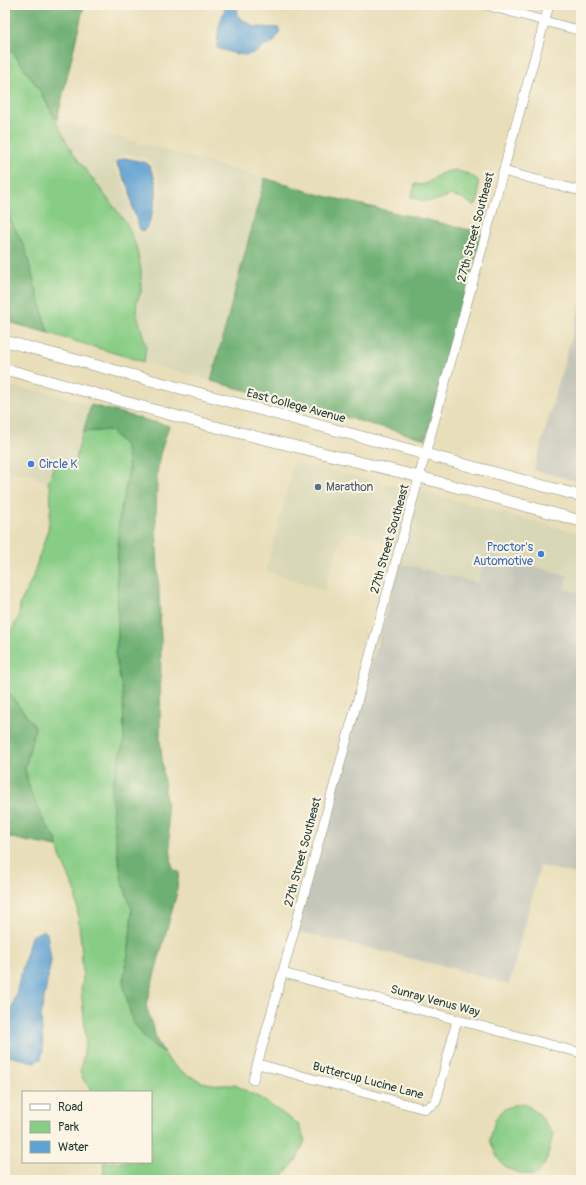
<svg xmlns="http://www.w3.org/2000/svg" width="586" height="1185" font-family="Pangolin,sans-serif">
  <style>
    .built { fill: #d8d7b6; fill-rule: evenodd }
    .industrial { fill: #c4c6b9 }
    .green { fill: #88cd86; stroke: #54855d }
    .forest { fill: #6eb073; stroke: #467654 }
    .water { fill: #5ea2d3; stroke: #3e7084 }
    .lines { fill: none; stroke-linecap: round; stroke-linejoin: round }
    .minor-casing { stroke: #848e76; stroke-width: 10 }
    .major-casing { stroke: #848e76; stroke-width: 12 }
    .minor { stroke: #fff; stroke-width: 9 }
    .major { stroke: #fff; stroke-width: 11 }
    .shop-dot { fill: #3f7fe0; stroke: #fcf5e5; stroke-width: 1.5 }
    .service-dot { fill: #5c6f8a; stroke: #fcf5e5; stroke-width: 1.5 }
    .labels { text-anchor: middle; dominant-baseline: central; stroke-width: 4; stroke-linejoin: round; paint-order: stroke }
    .street-label { font-size: 12px; fill: #1f3d34; stroke: #fcf5e5 }
    .shop-label { font-size: 12px; fill: #366cbe; stroke: #fcf5e5; text-anchor: start }
    .service-label { font-size: 12px; fill: #4e5e75; stroke: #fcf5e5; text-anchor: start }
  </style>
  <rect width="100%" height="100%" fill="#fcf5e5"/>
  <filter id="ink" filterUnits="userSpaceOnUse"><feTurbulence type="fractalNoise" baseFrequency=".025" numOctaves="2"/><feDisplacementMap in="SourceGraphic" scale="8" xChannelSelector="R" yChannelSelector="G"/><feConvolveMatrix kernelMatrix="1 2 1 2 8 2 1 2 1" color-interpolation-filters="sRGB"/></filter>
  <filter id="wash" filterUnits="userSpaceOnUse"><feTurbulence type="fractalNoise" baseFrequency=".012" numOctaves="4" result="noise"/><feDisplacementMap in="SourceGraphic" scale="16" xChannelSelector="R" yChannelSelector="G"/><feGaussianBlur stdDeviation="0.9" result="paint"/><feColorMatrix in="noise" values="0 0 0 0 0 0 0 0 0 0 0 0 0 0 0 0 0 1.4 0 .05"/><feComposite in="paint" operator="in"/></filter>
  <g filter="url(#wash)">
    <rect width="100%" height="100%" fill="#e8deb9"/>
    <!-- built -->
    <path class="built" d="M 57,120 L 265,178 L 211,381 L 144,362 L 146,354 L 141,324 L 136,311 L 137,301 L 141,292 L 141,270 L 137,249 L 127,224 L 72,152 ZM 126,154 L 149,159 L 156,170 L 160,182 L 161,195 L 152,227 L 144,235 L 137,233 L 133,224 L 126,189 L 113,166 L 116,158 Z
      M 9,386 L 54,394 L 91,405 L 73,469 L 54,465 L 48,484 L 28,472 L 24,475 L 5,470 L 5,400 Z
      M 294,463 L 413,489 L 396,548 L 369,535 L 346,533 L 340,540 L 324,590 L 266,571 Z
      M 420,491 L 581,534 L 581,593 L 564,589 L 568,574 L 486,554 L 478,583 L 400,563 Z"/>
    <!-- industrial -->
    <path class="industrial" d="M 581,303 L 581,482 L 534,470 Z
      M 486,554 L 568,575 L 564,589 L 581,593 L 581,875 L 540,866 L 509,985 L 455,969 L 296,931 L 400,563 L 478,583 Z"/>
    <!-- green -->
    <path class="green" d="M 5,41 L 39,89 L 72,152 L 127,224 L 137,249 L 141,270 L 141,292 L 137,301 L 136,311 L 146,346 L 144,362 L 48,333 L 25,248 L 5,209 Z
      M 455,170 L 468,174 L 478,180 L 479,199 L 474,206 L 462,198 L 450,195 C 435,202 426,203 411,197 L 415,184 C 426,187 428,182 437,176 C 442,172 449,171 455,170 Z
      M 110,430 L 126,447 L 129,471 L 119,519 L 118,636 L 115,653 L 123,694 L 124,740 L 111,791 L 115,835 L 122,881 L 132,910 L 129,949 L 123,983 L 148,1042 L 164,1052 L 170,1062 L 182,1072 L 202,1082 L 217,1085 L 235,1085 L 260,1098 L 298,1124 L 305,1140 L 303,1145 L 297,1159 L 280,1180 L 103,1180 L 104,1162 L 151,1162 L 151,1092 L 94,1092 L 84,1081 L 80,1073 L 86,1040 L 81,989 L 83,980 L 81,943 L 75,890 L 60,856 L 56,839 L 43,820 L 30,791 L 25,769 L 35,727 L 5,688 L 5,639 L 14,626 L 19,616 L 20,604 L 32,579 L 48,529 L 51,506 L 50,487 L 48,484 L 54,465 L 73,469 L 83,432 Z
      M 524,1103 L 539,1114 L 553,1134 C 549,1150 548,1166 534,1176 C 504,1170 501,1168 490,1140 C 496,1114 497,1108 524,1103 Z"/>
    <!-- forest -->
    <path class="forest" d="M 5,5 L 84,5 L 57,120 L 39,89 L 5,41 Z
      M 265,178 L 320,195 L 470,230 L 481,233 L 482,235 L 446,362 L 426,439 L 211,381 Z
      M 5,209 L 25,248 L 48,333 L 5,321 Z
      M 91,405 L 169,426 L 160,454 L 157,474 L 156,522 L 161,640 L 160,738 L 172,866 L 175,871 L 179,872 L 176,896 L 146,1005 L 157,1041 L 164,1052 L 148,1042 L 132,1021 L 123,983 L 129,949 L 132,910 L 122,881 L 115,835 L 111,791 L 124,740 L 123,694 L 115,653 L 118,636 L 117,566 L 119,519 L 129,471 L 126,447 L 110,430 L 83,432 Z
      M 5,688 L 35,727 L 25,769 L 30,791 L 43,820 L 56,839 L 58,847 L 25,841 L 5,836 Z"/>
    <!-- water -->
    <path class="water" d="M 226,5 L 238,5 L 237,16 L 255,27 L 279,28 L 280,31 L 274,42 L 263,46 L 257,52 L 246,55 L 235,54 L 217,48 L 219,26 Z
      M 125,158 L 147,163 C 159,181 158,194 152,214 C 150,221 149,227 143,231 L 140,230 L 133,210 L 129,187 L 117,165 L 117,161 Z
      M 44,930 L 47,933 L 51,960 L 41,1015 L 43,1051 L 41,1059 L 34,1062 L 5,1055 L 5,1035 L 31,936 Z"/>
  </g>
  <g filter="url(#ink)">
    <g class="lines">
      <!-- minor casing -->
      <g class="minor-casing">
        <path id="minor" d="M 486,5 L 581,31
          M 503,171 L 581,191
          M 283,973 L 581,1053
          M 258,1064 L 425,1109 L 436,1102 L 457,1020
          M 253,1080 L 549,5"/>
      </g>
      <!-- major casing -->
      <g class="major-casing">
        <path id="major" d="M 5,341 L 581,496
          M 5,369 L 212,426 L 420,477 L 581,521"/>
      </g>
      <!-- minor -->
      <use href="#minor" class="minor"/>
      <!-- major -->
      <use href="#major" class="major"/>
    </g>
  </g>
  <!-- markers -->
  <g class="shop-dot">
    <circle cx="31" cy="464" r="4"/>
    <circle cx="541" cy="554" r="4"/>
  </g>
  <circle class="service-dot" cx="318" cy="487" r="4"/>
  <g class="labels">
    <!-- street labels -->
    <g class="street-label">
      <text transform="translate(476 227) rotate(-75)">27th Street Southeast</text>
      <text transform="translate(296 406) rotate(15)">East College Avenue</text>
      <text transform="translate(390 539) rotate(-74)">27th Street Southeast</text>
      <text transform="translate(303 852) rotate(-75)">27th Street Southeast</text>
      <text transform="translate(435 1001) rotate(15)">Sunray Venus Way</text>
      <text transform="translate(368 1081) rotate(15)">Buttercup Lucine Lane</text>
    </g>
    <!-- shop labels -->
    <g class="shop-label">
      <text x="39" y="464">Circle K</text>
      <text x="533" y="547" text-anchor="end">Proctor's<tspan x="533" dy="14">Automotive</tspan></text>
    </g>
    <!-- service labels -->
    <g class="service-label">
      <text x="326" y="487">Marathon</text>
    </g>
  </g>
  <!-- margin -->
  <rect width="586" height="1185" fill="none" stroke="#fcf5e5" stroke-width="20"/>
  <!-- legend -->
  <rect x="22" y="1091" width="130" height="72" fill="#fcf5e5" stroke="#a4ab9e"/>
  <rect x="30" y="1104" width="20" height="6" fill="#ffffff" stroke="#a4ab9e"/>
  <text x="58" y="1111" font-size="12" fill="#1f3d34">Road</text>
  <rect x="30" y="1121" width="20" height="12" fill="#88cd86" stroke="#a4ab9e"/>
  <text x="58" y="1131" font-size="12" fill="#1f3d34">Park</text>
  <rect x="30" y="1141" width="20" height="12" fill="#5ea2d3" stroke="#a4ab9e"/>
  <text x="58" y="1151" font-size="12" fill="#1f3d34">Water</text>
</svg>
